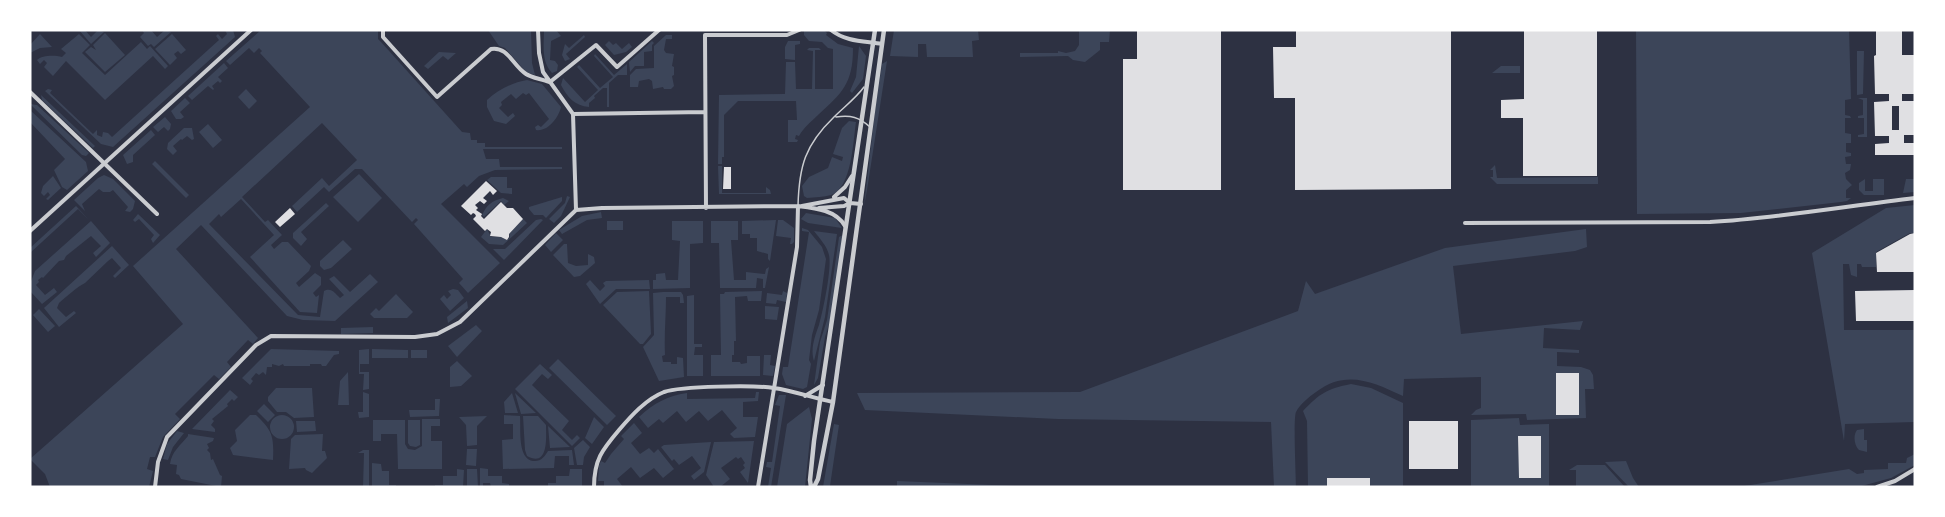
<svg xmlns="http://www.w3.org/2000/svg" width="1945" height="517" font-family="Montserrat,sans-serif">
  <style>
    .green { fill: #3c4559 }
    .building { fill: #e0e0e3; fill-rule: evenodd }
    .lines { fill: none; stroke-linecap: round; stroke-linejoin: round }
    .service { stroke: #caccd0; stroke-width: 1.5 }
    .minor { stroke: #caccd0; stroke-width: 4 }
    .tertiary { stroke: #caccd0; stroke-width: 4.5 }
  </style>
  <rect width="100%" height="100%" fill="#2d3142"/>
  <!-- green -->
  <path class="green" d="M 79,30 L 85,30 L 91,37 L 98,30 L 104,32 L 91,44 Z
    M 142,30 L 151,30 L 157,37 L 165,30 L 171,32 L 154,47 L 151,44 L 148,46 L 140,37 L 144,33 Z
    M 225,30 L 233,30 L 235,37 L 113,147 L 101,144 L 45,91 L 48,89 L 52,90 L 50,93 L 93,134 L 97,130 L 97,135 L 102,137 L 103,132 L 108,133 L 112,137 L 219,40 L 216,36 L 218,34 L 222,39 L 227,34 Z
    M 261,30 L 378,30 L 378,39 L 381,42 L 462,132 L 470,133 L 471,140 L 477,140 L 477,143 L 485,143 L 485,147 L 562,147 L 562,149 L 483,149 L 486,159 L 499,159 L 500,167 L 562,167 L 562,169 L 495,170 L 479,176 L 467,187 L 464,184 L 441,204 L 500,263 L 468,293 L 459,283 L 463,279 L 414,224 L 418,220 L 416,218 L 412,222 L 362,169 L 355,169 L 329,192 L 324,187 L 297,212 L 292,206 L 322,178 L 329,186 L 357,160 L 322,123 L 242,197 L 265,222 L 268,220 L 282,235 L 271,245 L 274,249 L 282,242 L 288,242 L 311,266 L 309,271 L 296,283 L 299,287 L 315,273 L 321,277 L 321,285 L 313,293 L 316,297 L 319,295 L 317,313 L 300,312 L 250,257 L 274,235 L 241,199 L 221,217 L 219,214 L 209,224 L 298,315 L 320,317 L 324,291 C 331,287 335,293 340,298 L 344,295 L 329,279 L 334,276 L 350,292 L 370,274 L 378,282 L 335,321 L 303,320 L 287,316 L 201,225 L 176,249 L 258,338 L 253,344 L 248,340 L 227,362 L 231,367 L 219,379 L 214,375 L 175,414 L 180,419 L 163,437 L 155,457 L 150,457 L 147,469 L 153,471 L 149,487 L 50,487 L 45,474 L 30,459 L 183,324 L 133,266 L 310,107 L 260,53 L 262,51 L 259,48 L 254,53 L 249,48 L 230,65 L 226,61 Z
    M 488,30 L 531,30 L 532,63 L 535,75 L 526,72 L 505,48 L 499,46 Z
    M 544,30 L 556,30 L 561,36 L 551,41 L 550,60 L 555,61 L 558,65 L 557,71 L 552,73 C 541,62 544,44 544,30 Z
    M 804,30 L 824,30 L 827,33 L 826,35 L 838,44 L 853,48 C 853,84 842,93 818,115 C 811,122 804,127 799,136 L 796,135 L 795,139 L 798,140 L 797,142 L 788,142 L 788,120 L 797,120 L 796,101 L 738,101 L 724,115 L 724,157 L 722,157 L 722,164 L 718,164 L 719,95 L 785,94 L 786,62 L 795,62 L 796,89 L 812,89 L 813,51 L 807,50 L 809,48 L 819,48 L 821,50 L 815,50 L 815,89 L 833,89 L 833,49 L 828,48 L 822,42 L 809,41 L 804,35 Z
    M 894,30 L 978,30 L 979,40 L 972,41 L 973,57 L 927,57 L 926,44 L 918,44 L 918,57 L 890,56 Z
    M 1079,30 L 1110,30 L 1109,42 L 1100,42 L 1100,50 L 1085,62 L 1073,60 L 1068,56 L 1020,57 L 1020,53 L 1058,53 L 1058,51 L 1066,53 L 1075,51 L 1079,45 Z
    M 1636,30 L 1849,30 L 1851,99 L 1845,100 L 1845,115 L 1850,116 L 1851,118 L 1845,118 L 1845,133 L 1851,134 L 1851,143 L 1846,143 L 1846,152 L 1851,153 L 1851,156 L 1845,157 L 1846,164 L 1851,164 L 1850,170 L 1845,173 L 1846,179 L 1852,185 L 1846,190 L 1846,198 L 1851,198 L 1847,201 L 1841,202 L 1741,213 L 1637,214 Z
    M 105,33 L 125,55 L 105,72 L 85,52 L 91,47 L 96,50 L 93,45 Z
    M 40,34 L 52,47 L 40,48 L 30,53 L 30,45 Z
    M 79,34 L 90,45 L 82,53 L 105,75 L 141,42 L 147,49 L 150,46 L 168,66 L 165,69 L 153,56 L 105,100 L 66,61 L 53,76 L 44,67 L 47,63 L 44,60 L 40,64 L 37,60 C 42,55 55,55 62,57 L 66,53 L 61,49 Z
    M 172,34 L 186,50 L 181,54 L 178,51 L 174,54 L 177,58 L 170,65 L 155,49 Z
    M 584,35 L 585,37 L 566,54 L 570,59 L 565,61 L 562,55 L 565,44 L 569,48 Z
    M 666,35 L 672,35 L 672,39 L 666,39 L 664,50 L 666,53 L 674,54 L 672,66 L 674,67 L 674,75 L 672,76 L 674,86 L 671,89 L 664,89 L 663,87 L 653,89 L 652,81 L 649,79 L 639,81 L 638,87 L 630,87 L 630,75 L 636,69 L 654,68 L 654,46 Z
    M 609,41 L 613,45 L 616,43 L 622,49 L 629,43 L 632,47 L 626,52 L 614,55 L 605,45 Z
    M 652,41 L 654,43 L 652,45 L 652,51 L 644,52 L 644,66 L 635,66 L 630,72 L 629,62 Z
    M 788,41 L 800,41 L 800,44 L 795,45 L 795,60 L 785,59 L 785,47 Z
    M 859,46 L 866,56 L 863,79 L 852,93 L 850,91 L 856,77 Z
    M 1857,51 L 1864,51 L 1863,94 L 1857,95 Z
    M 439,52 L 456,53 L 448,60 L 443,56 L 428,69 L 424,66 Z
    M 595,54 L 614,75 L 627,64 L 627,75 L 618,75 L 609,83 L 609,107 L 607,107 L 607,88 L 603,88 L 594,96 L 595,98 L 589,103 L 589,107 C 575,106 567,97 561,85 L 563,78 L 585,102 L 598,90 L 577,67 L 579,65 L 600,88 L 613,77 L 594,56 Z
    M 887,61 L 867,190 L 864,206 L 875,111 L 882,64 Z
    M 224,63 L 228,68 L 218,77 L 222,81 L 220,83 L 218,81 L 212,86 L 214,89 L 213,90 L 208,86 L 192,100 L 188,96 Z
    M 1501,66 L 1520,66 L 1520,73 L 1492,73 Z
    M 527,80 L 542,84 L 561,107 C 559,117 548,132 536,130 L 535,127 L 538,125 L 541,127 L 549,119 L 529,93 L 526,95 L 523,93 L 516,99 L 511,94 L 501,102 L 502,105 L 499,108 L 508,117 L 513,113 L 515,116 L 506,124 L 494,121 L 487,107 L 487,100 C 498,90 513,82 527,80 Z
    M 246,89 L 257,101 L 249,109 L 238,97 Z
    M 41,95 L 95,146 L 93,148 L 42,100 Z
    M 185,98 L 190,103 L 180,112 L 184,117 L 181,119 L 176,119 L 171,111 Z
    M 1858,98 L 1867,98 L 1867,137 L 1858,137 L 1858,135 L 1864,134 L 1864,118 L 1858,118 L 1858,116 L 1863,115 L 1863,100 Z
    M 30,104 L 37,105 L 89,153 L 86,156 L 82,155 Z
    M 30,110 L 86,162 L 88,171 L 67,190 L 62,187 L 54,170 L 65,159 L 30,122 Z
    M 165,117 L 171,124 L 170,129 L 168,131 L 164,127 L 158,132 L 153,127 Z
    M 849,121 L 856,122 C 853,141 852,188 831,195 C 824,197 815,197 807,198 L 804,196 L 802,186 L 809,177 L 828,168 L 832,157 L 842,161 L 843,157 L 833,154 L 842,128 Z
    M 208,124 L 222,140 L 213,148 L 199,132 Z
    M 184,128 L 192,128 L 194,139 L 192,140 L 187,136 L 182,140 L 181,139 L 173,146 L 177,151 L 173,155 L 167,149 L 168,143 Z
    M 151,130 L 155,135 L 133,155 L 133,162 L 127,164 L 123,155 Z
    M 155,161 L 189,195 L 186,198 L 152,164 Z
    M 1495,165 L 1497,178 L 1598,177 L 1598,184 L 1497,184 L 1490,177 L 1493,177 L 1493,170 L 1490,170 Z
    M 718,166 L 722,166 L 722,193 L 766,193 L 766,187 L 770,190 L 771,194 L 719,194 Z
    M 359,174 L 382,198 L 358,222 L 333,197 Z
    M 104,175 L 113,179 L 135,201 L 133,209 L 130,212 L 125,211 L 128,207 L 113,190 L 110,192 L 103,192 L 99,189 L 82,204 L 85,211 L 74,200 L 98,178 Z
    M 53,176 L 61,188 L 48,200 L 46,199 L 50,195 L 48,192 L 44,196 L 41,193 L 43,186 Z
    M 491,177 L 507,177 L 507,188 L 512,188 L 512,194 L 501,193 L 487,180 Z
    M 1865,179 L 1865,191 L 1873,191 L 1873,179 L 1884,179 L 1884,195 L 1864,195 L 1859,190 L 1859,183 Z
    M 1906,179 L 1915,179 L 1915,192 L 1903,193 Z
    M 567,196 L 570,197 L 561,216 L 554,223 L 549,219 L 565,203 Z
    M 562,197 L 562,201 L 546,218 L 543,215 L 534,215 L 529,209 L 529,207 Z
    M 503,198 L 509,201 L 504,205 L 501,201 L 484,217 L 482,215 C 487,205 491,201 503,198 Z
    M 326,203 L 329,206 L 301,232 L 307,239 L 301,246 L 293,238 L 293,233 Z
    M 1915,205 L 1915,233 L 1910,233 L 1876,252 L 1876,267 L 1862,267 L 1861,264 L 1857,264 L 1857,277 L 1851,275 L 1849,264 L 1843,264 L 1844,330 L 1915,330 L 1915,422 L 1845,424 L 1844,441 L 1812,253 L 1886,208 Z
    M 76,206 L 77,207 L 88,219 L 78,209 L 30,253 L 30,248 Z
    M 601,212 L 602,218 L 587,220 L 562,234 L 559,230 L 582,216 Z
    M 806,213 L 835,218 L 842,228 L 808,223 L 801,219 Z
    M 138,214 L 160,235 L 153,243 L 151,239 L 154,235 L 139,219 L 135,222 L 133,220 Z
    M 523,219 L 527,223 L 503,245 L 489,244 L 481,237 L 487,229 L 491,237 L 501,237 L 507,240 L 510,237 L 509,234 Z
    M 541,219 L 543,220 L 504,260 L 493,249 L 505,249 L 536,220 Z
    M 776,220 L 770,261 L 768,259 L 768,254 L 757,251 L 757,238 L 750,238 L 750,234 L 742,234 L 742,221 Z
    M 778,220 L 783,220 L 794,228 L 794,242 L 792,244 L 790,244 L 791,238 L 776,236 Z
    M 91,221 L 110,243 L 96,257 L 93,253 L 101,246 L 91,236 L 66,256 L 64,260 L 59,261 L 43,278 L 42,277 L 38,280 L 39,282 L 36,285 L 45,295 L 54,288 L 57,292 L 42,304 L 30,291 L 30,284 L 35,271 Z
    M 607,221 L 623,221 L 623,230 L 607,230 Z
    M 672,221 L 703,221 L 703,243 L 690,244 L 690,288 L 653,289 L 653,280 L 656,280 L 656,274 L 665,273 L 666,280 L 678,280 L 680,241 L 672,240 Z
    M 711,221 L 738,221 L 738,240 L 731,240 L 734,280 L 746,280 L 746,272 L 765,274 L 766,269 L 769,267 L 765,288 L 763,288 L 763,279 L 757,278 L 756,288 L 720,288 L 719,243 L 711,243 Z
    M 802,228 L 808,230 L 822,247 L 826,259 L 819,310 L 812,335 L 809,360 L 811,364 L 807,387 L 803,389 L 786,385 L 782,374 L 783,367 L 788,367 L 809,232 L 802,231 Z
    M 1586,229 L 1587,247 L 1575,251 L 1453,266 L 1461,334 L 1583,321 L 1580,330 L 1544,328 L 1543,348 L 1579,350 L 1579,353 L 1557,352 L 1557,366 L 1581,367 L 1590,370 L 1593,375 L 1594,389 L 1585,389 L 1586,418 L 1527,420 L 1526,414 L 1471,415 L 1476,410 L 1481,408 L 1481,377 L 1404,379 L 1403,396 C 1373,382 1346,369 1316,392 C 1309,397 1300,404 1296,412 C 1293,419 1296,475 1296,487 L 1274,487 L 1271,422 L 1058,419 L 865,410 L 857,393 L 1080,392 L 1298,311 L 1306,281 L 1315,294 L 1445,248 Z
    M 814,231 L 837,234 L 825,317 L 814,361 C 810,349 815,336 819,325 C 823,311 832,268 829,255 C 827,246 820,239 814,231 Z
    M 556,233 L 563,240 L 551,252 L 545,245 Z
    M 843,235 L 831,318 L 825,337 L 818,378 L 814,385 L 820,342 L 827,320 L 839,237 Z
    M 343,240 L 352,249 L 331,268 L 324,270 L 320,266 L 320,261 Z
    M 564,244 L 567,244 L 568,263 L 576,266 L 588,265 L 588,254 L 594,257 L 595,263 L 580,276 L 574,277 L 553,255 Z
    M 112,246 L 129,265 L 115,278 L 113,276 L 121,268 L 112,258 L 108,261 L 85,283 C 77,287 67,296 59,303 L 57,308 L 66,317 L 74,311 L 76,313 L 59,327 L 44,308 Z
    M 590,280 L 600,291 L 605,286 L 603,283 L 606,281 L 649,280 L 650,289 L 616,289 L 600,304 L 586,284 Z
    M 453,289 L 458,290 L 464,298 L 450,311 L 440,299 L 444,295 L 447,299 L 451,295 L 448,291 Z
    M 649,291 L 651,334 L 643,344 L 640,344 L 603,305 L 617,292 Z
    M 762,291 L 761,301 L 748,301 L 747,296 L 735,297 L 736,341 L 734,341 L 734,355 L 732,355 L 732,362 L 740,362 L 741,364 L 747,363 L 747,356 L 760,356 L 760,376 L 711,376 L 711,355 L 721,355 L 720,294 L 724,294 L 725,292 Z
    M 783,291 L 787,293 L 786,302 L 777,300 L 776,304 L 766,303 L 767,293 L 782,295 Z
    M 663,292 L 681,292 L 683,295 L 684,303 L 680,303 L 680,297 L 666,297 C 666,316 664,336 665,355 L 662,356 L 663,362 L 671,362 L 671,364 L 677,364 L 677,357 L 683,358 L 684,377 L 659,381 L 643,347 L 654,335 L 653,293 Z
    M 396,294 L 413,312 L 407,318 L 374,318 L 370,314 L 376,308 L 379,311 Z
    M 694,295 L 694,344 L 702,344 L 702,347 L 695,347 L 694,355 L 703,355 L 703,376 L 687,376 L 687,296 Z
    M 467,301 L 468,308 L 448,323 L 447,317 Z
    M 765,306 L 779,307 L 777,320 L 765,319 Z
    M 39,309 L 55,326 L 48,332 L 33,315 Z
    M 476,325 L 482,331 L 457,357 L 448,346 Z
    M 373,327 L 373,333 L 341,334 L 341,328 Z
    M 271,349 L 339,351 L 339,354 L 334,355 L 326,366 L 322,366 L 321,364 L 310,364 L 310,366 L 284,366 L 283,364 L 279,366 L 272,364 L 272,367 L 267,367 L 266,375 L 263,372 L 259,375 L 256,373 L 251,379 L 253,381 L 250,385 L 242,378 Z
    M 369,349 L 369,364 L 360,364 L 360,372 L 369,372 L 369,389 L 363,390 L 364,374 L 359,374 L 359,350 Z
    M 372,349 L 408,350 L 408,358 L 372,358 Z
    M 411,350 L 427,350 L 427,358 L 411,358 Z
    M 764,355 L 771,355 L 770,365 L 775,366 L 773,376 L 763,375 Z
    M 558,359 L 616,416 L 607,425 L 549,368 Z
    M 457,361 L 472,376 L 461,386 L 450,387 L 450,367 Z
    M 540,364 L 552,375 L 548,379 L 542,374 L 532,385 L 569,421 L 562,430 L 572,440 L 577,435 L 580,438 L 572,446 L 515,389 Z
    M 348,372 L 349,405 L 338,405 L 340,381 Z
    M 1351,384 L 1371,388 L 1403,403 L 1403,487 L 1308,487 L 1307,421 L 1303,411 C 1320,393 1327,389 1351,384 Z
    M 276,388 L 312,388 L 314,417 L 294,418 L 286,412 L 277,412 L 268,401 L 268,397 Z
    M 230,390 L 238,397 L 234,401 L 232,399 L 227,404 L 228,406 L 212,419 L 214,421 L 211,425 L 215,429 L 215,432 L 192,429 Z
    M 363,392 L 369,394 L 369,417 L 359,418 L 358,412 L 363,412 Z
    M 756,392 L 759,392 L 758,401 L 743,402 L 743,417 L 758,417 L 755,437 L 734,438 L 730,434 L 737,428 L 722,410 L 708,421 L 699,411 L 686,422 L 677,411 L 663,423 L 659,419 L 648,428 L 639,417 C 654,403 667,396 687,393 L 687,399 L 755,398 Z
    M 512,393 L 518,413 L 505,413 L 504,402 Z
    M 515,393 L 536,413 L 521,414 Z
    M 779,395 L 786,395 L 771,487 L 768,487 L 771,468 L 766,467 L 767,462 L 772,462 L 780,406 L 775,405 Z
    M 435,399 L 440,399 L 439,416 L 410,417 L 409,410 L 435,410 Z
    M 264,404 L 275,415 L 268,422 L 257,411 Z
    M 809,407 L 812,419 L 805,487 L 777,487 L 787,424 Z
    M 250,415 L 256,415 C 273,431 274,437 273,460 L 233,455 L 230,448 L 237,441 L 235,430 Z
    M 504,415 L 520,416 C 521,428 517,459 533,461 C 541,462 545,456 548,451 L 572,450 L 574,465 L 569,465 L 569,456 L 555,456 L 554,468 L 503,469 L 502,440 L 513,439 L 513,424 L 504,424 Z
    M270 427a12 12 0 1 1 24 0a12 12 0 1 1-24 0Z
    M 487,416 L 477,426 L 477,445 L 467,446 L 466,425 L 459,417 Z
    M 523,416 L 538,416 L 546,425 C 546,437 549,468 527,456 L 525,450 Z
    M 594,417 L 604,427 L 592,444 L 585,438 Z
    M 1519,418 L 1520,425 L 1549,424 L 1549,487 L 1431,487 L 1471,486 L 1471,420 Z
    M 422,419 L 440,419 L 440,426 L 431,426 L 431,441 L 442,441 L 442,469 L 398,469 L 397,434 L 381,434 L 381,441 L 373,441 L 373,420 L 405,420 L 405,444 L 408,449 L 415,450 L 422,446 Z
    M 408,420 L 420,420 L 420,445 L 416,447 L 410,446 L 408,443 Z
    M 296,421 L 315,421 L 316,431 L 297,432 Z
    M 634,423 L 642,433 L 631,443 L 640,454 L 649,448 L 654,453 L 658,449 L 674,469 L 663,478 L 654,468 L 640,478 L 631,467 L 617,479 L 623,487 L 604,487 L 604,481 L 598,481 L 599,466 L 601,461 L 605,463 L 611,454 L 624,439 L 621,436 Z
    M 834,424 L 839,425 L 830,486 L 823,487 Z
    M 548,426 L 570,447 L 550,448 Z
    M 1864,429 L 1864,440 L 1867,440 L 1867,452 L 1859,450 C 1854,445 1853,435 1857,430 Z
    M 177,431 L 184,433 L 173,447 L 168,460 L 163,459 L 167,444 Z
    M 188,434 L 214,438 L 213,441 L 207,444 L 209,448 L 207,450 L 210,453 L 211,460 L 213,459 L 220,475 L 222,476 L 221,487 L 181,479 L 179,475 L 176,474 L 177,465 L 170,464 C 172,451 180,446 188,436 Z
    M 323,434 L 322,451 L 325,451 L 327,458 L 312,473 L 306,470 L 305,468 L 289,469 L 291,439 L 295,435 Z
    M 583,440 L 590,447 L 584,457 L 583,465 L 577,465 L 574,448 Z
    M 754,441 L 748,483 L 740,472 L 745,468 L 743,465 L 745,463 L 741,457 L 738,459 L 736,457 L 721,468 L 730,479 L 720,487 L 714,487 L 706,475 L 714,442 Z
    M 711,442 L 704,472 L 694,480 L 691,476 L 701,468 L 692,456 L 679,465 L 674,459 L 672,461 L 661,447 L 664,445 Z
    M 467,449 L 477,449 L 476,466 L 466,465 Z
    M 363,450 L 369,450 L 369,487 L 363,487 L 364,453 L 358,453 Z
    M 1915,454 L 1915,465 L 1891,478 L 1858,487 L 1738,487 L 1849,469 L 1857,474 L 1864,473 L 1864,470 L 1888,469 L 1888,463 L 1906,463 L 1907,458 Z
    M 1626,461 L 1633,478 L 1639,487 L 1629,487 L 1605,462 Z
    M 372,463 L 381,464 L 382,471 L 389,471 L 389,485 L 396,485 L 396,487 L 372,487 Z
    M 1577,465 L 1605,465 L 1625,487 L 1576,487 L 1576,470 L 1569,470 Z
    M 480,468 L 488,469 L 488,476 L 502,476 L 502,483 L 509,484 L 509,487 L 491,487 L 490,483 L 483,483 L 483,487 L 480,487 Z
    M 457,469 L 464,470 L 463,487 L 435,487 L 435,485 L 443,485 L 443,476 L 457,476 Z
    M 467,469 L 477,469 L 478,487 L 467,487 Z
    M 570,469 L 582,469 L 582,487 L 548,487 L 548,483 L 556,483 L 556,476 L 569,476 Z
    M 897,481 L 1016,486 L 1016,487 L 897,486 Z"/>
  <!-- building -->
  <path class="building" d="M 1137,30 L 1221,30 L 1221,190 L 1123,190 L 1123,59 L 1137,59 Z
    M 1296,30 L 1451,30 L 1451,189 L 1295,190 L 1295,98 L 1274,98 L 1273,47 L 1296,47 Z
    M 1524,30 L 1597,30 L 1597,176 L 1523,176 L 1523,118 L 1501,118 L 1501,100 L 1524,99 Z
    M 1876,30 L 1902,30 L 1902,55 L 1915,55 L 1915,94 L 1902,94 L 1902,101 L 1915,101 L 1915,135 L 1904,135 L 1904,143 L 1915,143 L 1915,155 L 1875,155 L 1875,144 L 1889,143 L 1889,136 L 1875,136 L 1874,102 L 1889,101 L 1889,94 L 1875,94 L 1874,56 L 1876,55 ZM 1892,106 L 1899,106 L 1899,130 L 1892,130 Z
    M 724,167 L 731,167 L 731,189 L 723,189 Z
    M 486,181 L 497,191 L 493,195 L 490,191 L 483,198 L 487,201 L 484,204 L 480,201 L 475,205 L 478,208 L 476,210 L 482,214 L 481,216 L 484,219 L 501,202 L 507,208 L 513,208 L 523,219 L 509,234 L 509,237 L 507,240 L 501,237 L 490,236 L 491,232 L 487,229 L 485,231 L 473,219 L 476,216 L 475,214 L 473,213 L 471,215 L 461,206 Z
    M 290,208 L 295,214 L 280,227 L 275,222 Z
    M 1915,233 L 1915,272 L 1877,272 L 1876,253 L 1910,234 Z
    M 1915,290 L 1915,321 L 1856,321 L 1855,291 Z
    M 1556,373 L 1579,373 L 1579,415 L 1556,415 Z
    M 1409,421 L 1458,421 L 1458,469 L 1409,469 Z
    M 1518,436 L 1541,436 L 1541,478 L 1519,478 Z
    M 1327,478 L 1370,478 L 1370,487 L 1327,487 Z"/>
  <g class="lines">
    <!-- service -->
    <path class="service" d="M 836,117 C 851,115 859,117 870,127
      M 798,206 C 799,166 805,145 834,117 C 844,107 856,98 864,87"/>
    <!-- minor -->
    <path class="minor" d="M 383,30 L 383,37 L 437,97 L 491,49 C 508,46 513,66 526,74 C 532,78 542,79 549,82
      M 538,30 L 539,53 L 543,72 L 573,114 L 576,210
      M 831,30 C 846,42 864,41 882,44
      M 550,82 L 596,45 L 617,67 L 659,30
      M 30,92 L 157,214
      M 573,114 L 705,112
      M 834,197 L 845,187 L 852,176
      M 802,206 L 844,198 L 850,203 L 861,204
      M 706,208 L 705,35 L 787,35 L 799,30
      M 819,208 L 844,206 L 850,203
      M 1465,223 L 1710,222 C 1779,218 1847,206 1915,198
      M 30,231 L 251,30
      M 805,396 L 823,385
      M 155,487 L 158,462 L 167,437 L 256,345 L 271,336 L 415,337 L 437,334 L 460,322 L 576,210 L 602,208 L 798,206 C 815,208 836,210 845,226
      M 594,487 C 594,460 602,450 619,430 C 631,416 646,399 664,392 C 681,386 755,385 774,388 C 794,391 813,398 833,402
      M 758,487 L 797,247 L 798,206
      M 1877,487 L 1895,481 L 1915,469"/>
    <!-- tertiary -->
    <path class="tertiary" d="M 811,487 L 810,480 L 814,441 L 875,30
      M 814,487 L 818,479 L 833,402 L 884,30"/>
  </g>
  <!-- border -->
  <rect width="1945" height="517" fill="none" stroke="#ffffff" stroke-width="63"/>
</svg>
